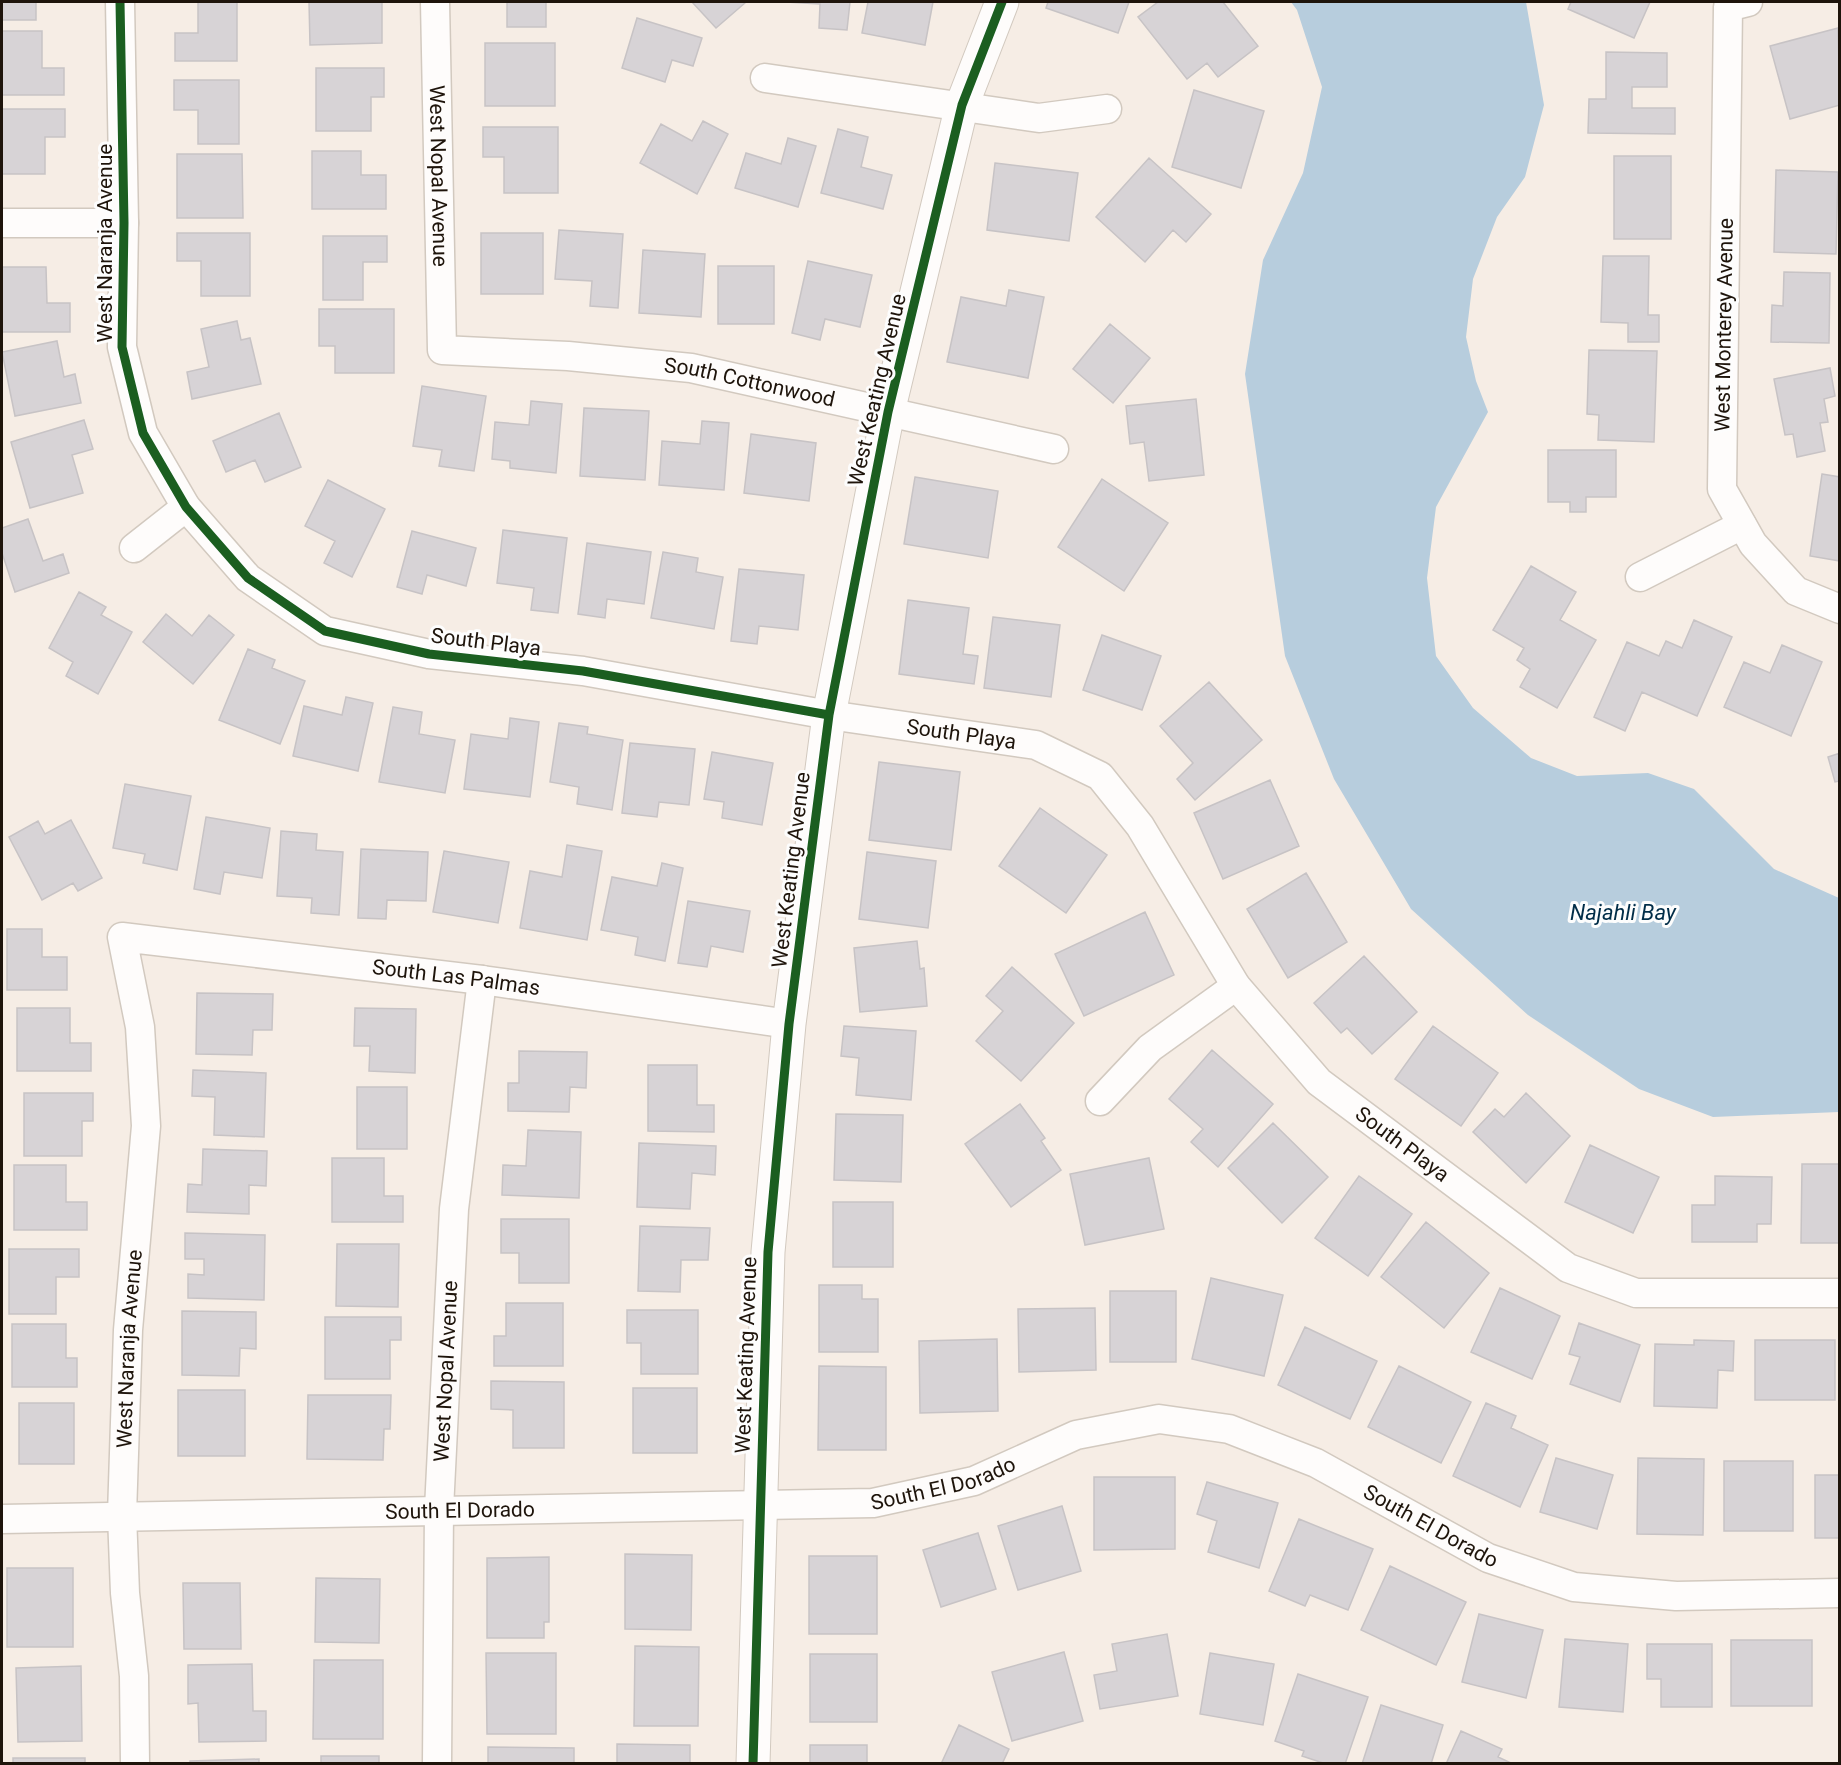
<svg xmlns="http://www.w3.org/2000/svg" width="1841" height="1765" font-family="Roboto,sans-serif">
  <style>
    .water { fill: #b7cddd }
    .building { fill: #d7d3d6; stroke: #c7c3c5; stroke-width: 1.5 }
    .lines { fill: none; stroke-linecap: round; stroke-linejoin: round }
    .minor-casing { stroke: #d2c9bf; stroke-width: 31 }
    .tertiary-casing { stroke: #d2c9bf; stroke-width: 35 }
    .minor { stroke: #fefcfb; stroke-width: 28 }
    .tertiary { stroke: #fefcfb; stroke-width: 33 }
    .cycleway-casing { stroke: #fdfdfd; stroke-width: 13 }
    .cycleway { stroke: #1b5e20; stroke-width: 9 }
    .labels { text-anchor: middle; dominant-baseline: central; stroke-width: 6; stroke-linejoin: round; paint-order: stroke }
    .street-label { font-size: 21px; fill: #1e140b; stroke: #fdfdfd }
    .water-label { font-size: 22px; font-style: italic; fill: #012d48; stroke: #fdfdfd }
  </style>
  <rect width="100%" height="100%" fill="#f6ede5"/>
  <!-- water -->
  <path class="water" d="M 1291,2 L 1526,2 L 1544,105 L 1525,177 L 1497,217 L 1473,279 L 1466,337 L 1476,381 L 1488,412 L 1436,507 L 1427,578 L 1436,656 L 1473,708 L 1531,758 L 1577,776 L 1648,773 L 1694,789 L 1774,869 L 1839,898 L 1839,1112 L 1713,1117 L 1639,1089 L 1528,1015 L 1411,909 L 1334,779 L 1285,656 L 1245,374 L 1263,260 L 1303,173 L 1322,87 L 1297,10 Z"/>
  <!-- building -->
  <path class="building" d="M 2,2 L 36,2 L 36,20 L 2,20 Z
    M 198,2 L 237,2 L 237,61 L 175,61 L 175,33 L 198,33 Z
    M 309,2 L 382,2 L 382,43 L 310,45 Z
    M 507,2 L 546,2 L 546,27 L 507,27 Z
    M 692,2 L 746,2 L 716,28 Z
    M 786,2 L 850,2 L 847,30 L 819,28 L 820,4 Z
    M 868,2 L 933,2 L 925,45 L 862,33 Z
    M 1048,2 L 1129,2 L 1118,33 L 1046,8 Z
    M 1158,2 L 1223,2 L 1258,46 L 1218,77 L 1207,63 L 1187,79 L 1138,17 Z
    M 1571,2 L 1650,2 L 1634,38 L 1568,9 Z
    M 637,18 L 702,38 L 693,66 L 672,60 L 665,82 L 622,68 Z
    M 1838,28 L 1840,105 L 1790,119 L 1770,46 Z
    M 2,31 L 42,31 L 42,68 L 64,68 L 64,95 L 2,95 Z
    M 485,43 L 555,43 L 555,106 L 485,106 Z
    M 1606,52 L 1667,53 L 1667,87 L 1632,87 L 1632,108 L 1675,108 L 1675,134 L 1588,133 L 1589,99 L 1606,99 Z
    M 316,68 L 384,68 L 384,97 L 371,97 L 371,131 L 316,131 Z
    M 174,80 L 239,80 L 239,144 L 198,144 L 198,110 L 174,110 Z
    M 1194,90 L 1264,111 L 1241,188 L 1172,167 Z
    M 2,109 L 65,109 L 65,137 L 45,137 L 45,174 L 2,174 Z
    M 703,121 L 728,134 L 697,194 L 640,163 L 661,124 L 692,141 Z
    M 483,127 L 558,127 L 558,193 L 504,193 L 504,157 L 483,157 Z
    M 838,129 L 868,137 L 861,167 L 892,175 L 883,209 L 821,193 Z
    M 788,138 L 816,146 L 798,207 L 735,188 L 746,153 L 781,164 Z
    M 312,151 L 361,151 L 361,175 L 386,175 L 386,209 L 312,209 Z
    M 177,154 L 242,154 L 243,218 L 177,218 Z
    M 1614,156 L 1671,156 L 1671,239 L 1614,239 Z
    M 1149,158 L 1211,214 L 1186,242 L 1173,230 L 1145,262 L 1096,217 Z
    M 995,163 L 1078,173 L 1069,241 L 987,230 Z
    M 1776,170 L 1838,172 L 1836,254 L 1774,252 Z
    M 559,230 L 623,234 L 618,308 L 590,306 L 592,281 L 555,279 Z
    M 177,233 L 250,233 L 250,296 L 201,296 L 201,261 L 177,261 Z
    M 481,233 L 543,233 L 543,294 L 481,294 Z
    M 323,236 L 387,236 L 387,262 L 363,262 L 363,300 L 323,300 Z
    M 643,250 L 705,254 L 701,317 L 639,313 Z
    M 1603,256 L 1649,256 L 1648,315 L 1659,315 L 1659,342 L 1628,342 L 1628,323 L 1601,322 Z
    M 808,261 L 872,275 L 860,327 L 825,319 L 820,340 L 792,333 Z
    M 718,266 L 774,266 L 774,324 L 718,324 Z
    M 2,267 L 46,267 L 47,303 L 70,303 L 70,332 L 2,332 Z
    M 1784,272 L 1830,273 L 1829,343 L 1771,342 L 1772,305 L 1783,306 Z
    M 1009,290 L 1044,297 L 1028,378 L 947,362 L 961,297 L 1006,306 Z
    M 319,309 L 394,309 L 394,373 L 335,373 L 335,346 L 319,346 Z
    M 237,321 L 241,340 L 250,338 L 261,384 L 192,399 L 187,372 L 209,367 L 201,329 Z
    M 1110,324 L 1150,358 L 1113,403 L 1073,369 Z
    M 57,341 L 64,377 L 75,374 L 81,403 L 15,416 L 2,352 Z
    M 1589,350 L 1657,351 L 1654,442 L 1598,440 L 1599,415 L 1587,414 Z
    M 1830,368 L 1835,396 L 1824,399 L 1828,422 L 1820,423 L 1825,451 L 1797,457 L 1793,434 L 1785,435 L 1774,379 Z
    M 422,386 L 486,396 L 474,471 L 439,466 L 442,450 L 413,446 Z
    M 1196,399 L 1204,475 L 1149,481 L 1144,442 L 1130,444 L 1126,406 Z
    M 531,401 L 562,404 L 556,473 L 510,468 L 510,461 L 492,459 L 495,422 L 529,425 Z
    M 584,408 L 649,411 L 645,480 L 580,476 Z
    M 279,413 L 301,467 L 265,482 L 255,460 L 226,472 L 213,441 Z
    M 84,420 L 93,449 L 72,455 L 83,493 L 30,508 L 11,442 Z
    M 702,421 L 729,423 L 724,490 L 659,485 L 662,441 L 700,444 Z
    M 751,434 L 816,443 L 809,501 L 744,493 Z
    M 1548,450 L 1616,450 L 1616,497 L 1586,497 L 1586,512 L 1570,512 L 1570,502 L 1548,502 Z
    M 1822,474 L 1840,477 L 1840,561 L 1810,556 Z
    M 915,477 L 998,491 L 988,558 L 904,544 Z
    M 1102,479 L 1168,523 L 1124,591 L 1058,547 Z
    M 328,480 L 385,509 L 352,577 L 324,563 L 335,541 L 305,526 Z
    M 28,519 L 43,561 L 63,554 L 69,573 L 15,592 L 2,553 L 2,528 Z
    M 503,530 L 567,538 L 558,613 L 531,610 L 534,588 L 497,583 Z
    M 412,531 L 476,548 L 466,586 L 427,575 L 422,594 L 397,587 Z
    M 587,543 L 651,552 L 644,604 L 607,599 L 605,618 L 578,614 Z
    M 663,552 L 698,558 L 696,572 L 723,577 L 714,629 L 651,618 Z
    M 1531,566 L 1576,592 L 1560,620 L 1596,640 L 1557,708 L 1520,687 L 1530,669 L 1517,660 L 1524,648 L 1493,630 Z
    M 739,569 L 804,575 L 798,630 L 759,626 L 757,644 L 731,641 Z
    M 79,592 L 106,607 L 101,615 L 132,632 L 98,694 L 66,676 L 73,662 L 49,648 Z
    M 908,600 L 969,608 L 963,654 L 978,656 L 974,684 L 899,674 Z
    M 166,614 L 192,636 L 209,615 L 234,635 L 193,684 L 143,642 Z
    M 993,617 L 1060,625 L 1051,697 L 984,688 Z
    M 1694,620 L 1732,637 L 1697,716 L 1642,692 L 1625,731 L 1594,717 L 1627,642 L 1659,656 L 1666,641 L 1682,648 Z
    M 1102,635 L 1161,656 L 1142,710 L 1083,690 Z
    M 1782,645 L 1822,662 L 1791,736 L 1724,707 L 1744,662 L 1770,673 Z
    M 248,649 L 275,660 L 272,668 L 305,681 L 280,744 L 219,720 Z
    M 1209,682 L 1262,740 L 1195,800 L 1177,779 L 1193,763 L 1160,726 Z
    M 346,697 L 373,703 L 358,771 L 293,756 L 304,706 L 342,715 Z
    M 393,707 L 422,712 L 419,734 L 455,740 L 445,793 L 379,782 Z
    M 510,718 L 539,722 L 530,797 L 464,789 L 471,734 L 508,739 Z
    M 559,723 L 588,727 L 587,734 L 623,740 L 612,810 L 577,804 L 579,787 L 550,782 Z
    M 630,743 L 695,749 L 689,805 L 659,802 L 657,817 L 622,813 Z
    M 712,752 L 773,763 L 762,825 L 722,818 L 724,802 L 704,799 Z
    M 1840,753 L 1840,781 L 1835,782 L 1828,757 Z
    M 879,762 L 960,772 L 951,850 L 869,840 Z
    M 1270,780 L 1299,846 L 1223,879 L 1194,813 Z
    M 125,784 L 191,796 L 177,870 L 143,863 L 145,854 L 113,848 Z
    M 1040,808 L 1107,855 L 1066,913 L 999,866 Z
    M 206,817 L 270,828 L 262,878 L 224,872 L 220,894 L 194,889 Z
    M 71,820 L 102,878 L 78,891 L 73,883 L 42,900 L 9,837 L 38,821 L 45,834 Z
    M 281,831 L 317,834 L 316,850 L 343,852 L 339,915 L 311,913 L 312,898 L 277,896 Z
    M 567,845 L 602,851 L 587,940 L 520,928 L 530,871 L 562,877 Z
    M 361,849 L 428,852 L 426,901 L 387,900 L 386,919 L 358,918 Z
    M 444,851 L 509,862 L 498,923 L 433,912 Z
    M 867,852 L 936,861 L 928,928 L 859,919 Z
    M 662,863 L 683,868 L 665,961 L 635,955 L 638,937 L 601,930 L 612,877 L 657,886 Z
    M 1306,873 L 1347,942 L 1288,978 L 1247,909 Z
    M 688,901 L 750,911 L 743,952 L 711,946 L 707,967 L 678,963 Z
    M 1145,912 L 1174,975 L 1084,1016 L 1055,954 Z
    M 7,929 L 42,929 L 42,957 L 67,957 L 67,990 L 7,990 Z
    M 917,941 L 920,969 L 924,968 L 927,1006 L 860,1012 L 854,948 Z
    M 1364,956 L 1417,1012 L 1372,1054 L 1347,1028 L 1341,1033 L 1314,1003 Z
    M 1012,967 L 1074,1023 L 1021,1081 L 976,1041 L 1003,1011 L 986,996 Z
    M 197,993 L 273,994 L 272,1030 L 253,1030 L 252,1055 L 196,1054 Z
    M 17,1008 L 70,1008 L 70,1043 L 91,1043 L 91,1071 L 17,1071 Z
    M 355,1008 L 416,1009 L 415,1073 L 369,1071 L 370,1046 L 354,1046 Z
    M 844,1026 L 916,1031 L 911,1100 L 856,1095 L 859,1058 L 841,1056 Z
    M 1433,1026 L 1498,1073 L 1461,1126 L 1395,1079 Z
    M 1212,1050 L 1273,1104 L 1218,1167 L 1191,1142 L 1203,1129 L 1169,1099 Z
    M 519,1051 L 587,1052 L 586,1088 L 570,1087 L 569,1112 L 508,1111 L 508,1083 L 519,1083 Z
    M 648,1065 L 697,1065 L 697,1105 L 714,1105 L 714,1132 L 648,1131 Z
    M 193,1070 L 266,1073 L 264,1137 L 214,1135 L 215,1097 L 192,1096 Z
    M 357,1087 L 407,1087 L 407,1149 L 357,1149 Z
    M 24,1093 L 93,1093 L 93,1121 L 82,1121 L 82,1156 L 24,1156 Z
    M 1526,1093 L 1570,1136 L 1526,1183 L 1473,1132 L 1495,1109 L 1504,1117 Z
    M 1020,1104 L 1045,1138 L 1041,1141 L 1061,1170 L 1011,1207 L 965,1144 Z
    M 836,1114 L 903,1115 L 901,1182 L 834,1180 Z
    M 1273,1123 L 1328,1177 L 1282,1223 L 1228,1168 Z
    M 528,1130 L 581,1132 L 579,1198 L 502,1195 L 503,1165 L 526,1166 Z
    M 639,1143 L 716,1146 L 715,1175 L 692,1173 L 690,1209 L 637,1207 Z
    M 1590,1145 L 1659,1177 L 1633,1233 L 1565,1202 Z
    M 203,1149 L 267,1151 L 266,1186 L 249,1185 L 249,1214 L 187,1212 L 188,1184 L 202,1185 Z
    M 332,1158 L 384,1158 L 384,1196 L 403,1196 L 403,1222 L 332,1222 Z
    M 1149,1158 L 1164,1229 L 1085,1245 L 1070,1174 Z
    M 1802,1164 L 1840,1164 L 1840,1243 L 1801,1243 Z
    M 14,1165 L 66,1165 L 66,1202 L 87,1202 L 87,1230 L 14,1230 Z
    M 1359,1176 L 1412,1214 L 1368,1276 L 1315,1238 Z
    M 1715,1176 L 1772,1177 L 1771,1224 L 1757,1224 L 1757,1242 L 1692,1242 L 1692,1205 L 1715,1205 Z
    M 833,1202 L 893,1202 L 893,1267 L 833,1267 Z
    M 501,1219 L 569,1219 L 569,1283 L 519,1283 L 519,1253 L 501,1253 Z
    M 1426,1222 L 1489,1273 L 1444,1328 L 1381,1277 Z
    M 640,1226 L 710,1228 L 708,1260 L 681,1260 L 680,1292 L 638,1291 Z
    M 185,1233 L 265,1235 L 264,1300 L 188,1298 L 188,1274 L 204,1275 L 204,1259 L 185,1259 Z
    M 337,1244 L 399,1244 L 398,1307 L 336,1306 Z
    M 9,1249 L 79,1249 L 79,1277 L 56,1277 L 56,1314 L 9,1314 Z
    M 1211,1278 L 1283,1295 L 1264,1376 L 1192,1359 Z
    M 819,1285 L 862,1285 L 862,1299 L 878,1299 L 878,1352 L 819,1352 Z
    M 1500,1288 L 1560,1316 L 1532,1379 L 1471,1352 Z
    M 1110,1291 L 1176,1291 L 1176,1362 L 1110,1362 Z
    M 506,1303 L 563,1303 L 563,1366 L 494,1366 L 494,1336 L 506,1336 Z
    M 1095,1308 L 1096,1370 L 1019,1372 L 1018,1309 Z
    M 627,1310 L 698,1310 L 698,1374 L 641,1374 L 641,1343 L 627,1343 Z
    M 182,1311 L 256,1312 L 256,1349 L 240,1348 L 239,1376 L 182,1375 Z
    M 325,1317 L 401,1317 L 401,1340 L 390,1340 L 390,1379 L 325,1379 Z
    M 1579,1323 L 1640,1345 L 1620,1402 L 1570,1384 L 1580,1357 L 1569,1354 Z
    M 12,1324 L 66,1324 L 66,1358 L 77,1358 L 77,1387 L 12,1387 Z
    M 1305,1327 L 1377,1361 L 1350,1419 L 1278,1385 Z
    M 997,1339 L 998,1411 L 920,1413 L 919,1341 Z
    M 1694,1340 L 1734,1341 L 1733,1371 L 1718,1370 L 1717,1408 L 1654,1406 L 1655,1344 L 1694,1345 Z
    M 1755,1340 L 1835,1340 L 1835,1400 L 1755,1400 Z
    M 819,1366 L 886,1367 L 886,1450 L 818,1450 Z
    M 1399,1366 L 1471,1402 L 1441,1463 L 1368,1427 Z
    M 491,1381 L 564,1382 L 564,1448 L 513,1448 L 513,1410 L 491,1409 Z
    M 633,1388 L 697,1388 L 697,1453 L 633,1453 Z
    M 178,1390 L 245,1390 L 245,1456 L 178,1456 Z
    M 308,1395 L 391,1395 L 390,1429 L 384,1429 L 383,1460 L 307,1459 Z
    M 19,1403 L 74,1403 L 74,1464 L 19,1464 Z
    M 1486,1403 L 1516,1416 L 1511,1428 L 1548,1445 L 1520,1507 L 1453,1476 Z
    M 1556,1458 L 1613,1475 L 1597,1529 L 1540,1512 Z
    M 1638,1458 L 1704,1459 L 1703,1535 L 1637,1534 Z
    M 1724,1461 L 1793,1461 L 1793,1531 L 1724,1531 Z
    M 1815,1475 L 1840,1475 L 1840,1538 L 1815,1538 Z
    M 1094,1477 L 1175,1477 L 1175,1549 L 1094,1550 Z
    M 1207,1482 L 1278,1503 L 1259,1568 L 1208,1552 L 1217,1521 L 1197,1514 Z
    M 1062,1506 L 1081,1571 L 1018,1590 L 998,1526 Z
    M 1299,1519 L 1373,1549 L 1348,1610 L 1310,1595 L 1305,1606 L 1269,1591 Z
    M 978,1533 L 996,1589 L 941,1607 L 923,1550 Z
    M 625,1554 L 692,1555 L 691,1630 L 625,1629 Z
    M 809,1556 L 877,1556 L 877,1634 L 809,1634 Z
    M 549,1557 L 549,1622 L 544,1622 L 544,1638 L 487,1638 L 487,1558 Z
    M 1390,1566 L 1466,1602 L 1436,1665 L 1361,1630 Z
    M 7,1568 L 73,1568 L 73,1647 L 7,1647 Z
    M 316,1578 L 380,1579 L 379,1643 L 315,1642 Z
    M 183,1583 L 240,1583 L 241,1649 L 184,1649 Z
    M 1479,1614 L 1543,1630 L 1526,1698 L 1462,1682 Z
    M 1167,1634 L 1178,1696 L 1100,1709 L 1094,1675 L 1117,1671 L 1112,1644 Z
    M 1565,1639 L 1628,1644 L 1623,1712 L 1559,1707 Z
    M 1731,1640 L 1812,1640 L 1812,1706 L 1731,1706 Z
    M 1647,1644 L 1712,1644 L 1712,1707 L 1661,1707 L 1661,1679 L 1647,1679 Z
    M 635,1646 L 699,1647 L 698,1726 L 634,1726 Z
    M 1064,1652 L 1083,1721 L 1012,1741 L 992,1672 Z
    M 486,1653 L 556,1653 L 556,1734 L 487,1734 Z
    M 1210,1653 L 1274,1664 L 1263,1725 L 1200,1714 Z
    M 810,1654 L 877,1654 L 877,1722 L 810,1722 Z
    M 314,1660 L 383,1660 L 383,1739 L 313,1739 Z
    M 252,1664 L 253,1711 L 266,1711 L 266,1741 L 199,1742 L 198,1703 L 188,1704 L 188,1665 Z
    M 81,1666 L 82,1741 L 18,1742 L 16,1668 Z
    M 1298,1674 L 1368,1697 L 1345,1764 L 1326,1764 L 1302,1756 L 1304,1751 L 1275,1741 Z
    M 1381,1705 L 1443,1725 L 1431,1764 L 1362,1764 Z
    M 959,1725 L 1009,1749 L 1002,1764 L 941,1764 Z
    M 1461,1731 L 1502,1749 L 1498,1757 L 1513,1764 L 1446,1764 Z
    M 617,1744 L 690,1745 L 690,1764 L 617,1764 Z
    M 810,1745 L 867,1745 L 867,1764 L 810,1764 Z
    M 488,1747 L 574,1748 L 574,1764 L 488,1764 Z
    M 321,1756 L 379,1756 L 379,1764 L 321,1764 Z
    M 13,1758 L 85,1758 L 85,1764 L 13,1764 Z
    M 259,1759 L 259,1764 L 190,1764 L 190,1761 Z"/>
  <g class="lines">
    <!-- minor casing -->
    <g class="minor-casing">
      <g id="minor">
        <path id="s1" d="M 120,2 L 124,223 L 122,347 L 143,433 L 186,507 L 248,578 L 325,631 L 429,654 L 583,671 L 829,715 L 1036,745 L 1100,776 L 1140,826 L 1236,986 L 1319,1082 L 1568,1268 L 1636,1293 L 1840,1293"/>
        <path id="s2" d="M 435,2 L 442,350 L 568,356 L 691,368 L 1054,449"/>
        <path d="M 1748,2 L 1728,7 L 1722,489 L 1753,544 L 1796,591 L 1840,609"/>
        <path d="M 765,78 L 1039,118 L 1107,109"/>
        <path d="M 2,223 L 124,223"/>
        <path d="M 134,548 L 186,507"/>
        <path d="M 1640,577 L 1742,525"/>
        <path d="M 1100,1101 L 1150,1048 L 1236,986"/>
        <path id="s3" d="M 2,1519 L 873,1503 L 974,1481 L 1076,1435 L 1159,1419 L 1229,1429 L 1316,1463 L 1488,1558 L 1574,1587 L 1676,1596 L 1840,1593"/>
        <path id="s4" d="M 135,1764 L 134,1676 L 125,1593 L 122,1515 L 128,1330 L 146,1126 L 140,1027 L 122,937 L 482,980 L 789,1024"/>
        <path id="s5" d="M 437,1764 L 439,1509 L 454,1209 L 482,980"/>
      </g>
    </g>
    <!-- tertiary casing -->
    <g class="tertiary-casing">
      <path id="tertiary" d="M 753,1764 L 768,1252 L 789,1024 L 829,715 L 888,412 L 962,105 L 1002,2"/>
    </g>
    <!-- minor -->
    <use href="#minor" class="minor"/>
    <!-- tertiary -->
    <use href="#tertiary" class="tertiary"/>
    <!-- cycleway casing -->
    <g class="cycleway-casing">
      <path id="cycleway" d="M 120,2 L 124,223 L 122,347 L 143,433 L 186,507 L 248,578 L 325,631 L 429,654 L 583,671 L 829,715
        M 753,1764 L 768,1252 L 789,1024 L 829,715 L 888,412 L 962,105 L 1002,2"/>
    </g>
    <!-- cycleway -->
    <use href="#cycleway" class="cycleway"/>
  </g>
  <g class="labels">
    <!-- street labels -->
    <g class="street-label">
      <text stroke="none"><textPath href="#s2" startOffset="174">West Nopal Avenue</textPath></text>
      <text transform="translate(105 243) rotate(-90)">West Naranja Avenue</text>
      <text transform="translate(1724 325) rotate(-89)">West Monterey Avenue</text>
      <text stroke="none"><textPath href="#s2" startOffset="658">South Cottonwood</textPath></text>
      <text transform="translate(877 390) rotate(-77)">West Keating Avenue</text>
      <text transform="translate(486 642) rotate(7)">South Playa</text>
      <text stroke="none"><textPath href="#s1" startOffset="1352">South Playa</textPath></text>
      <text transform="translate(791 870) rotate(-83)">West Keating Avenue</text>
      <text stroke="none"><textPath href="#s4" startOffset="1167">South Las Palmas</textPath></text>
      <text stroke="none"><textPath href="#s1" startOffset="1980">South Playa</textPath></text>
      <text stroke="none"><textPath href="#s4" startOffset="416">West Naranja Avenue</textPath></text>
      <text transform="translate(746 1355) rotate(-88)">West Keating Avenue</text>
      <text stroke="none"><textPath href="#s5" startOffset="393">West Nopal Avenue</textPath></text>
      <text stroke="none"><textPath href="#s3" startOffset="944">South El Dorado</textPath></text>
      <text stroke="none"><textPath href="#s3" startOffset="458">South El Dorado</textPath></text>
      <text stroke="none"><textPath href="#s3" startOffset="1466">South El Dorado</textPath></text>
    </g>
    <!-- water labels -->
    <g class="water-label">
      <text x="1623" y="912">Najahli Bay</text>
    </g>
  </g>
  <!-- border -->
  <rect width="1841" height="1765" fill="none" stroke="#1e140b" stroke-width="6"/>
</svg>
